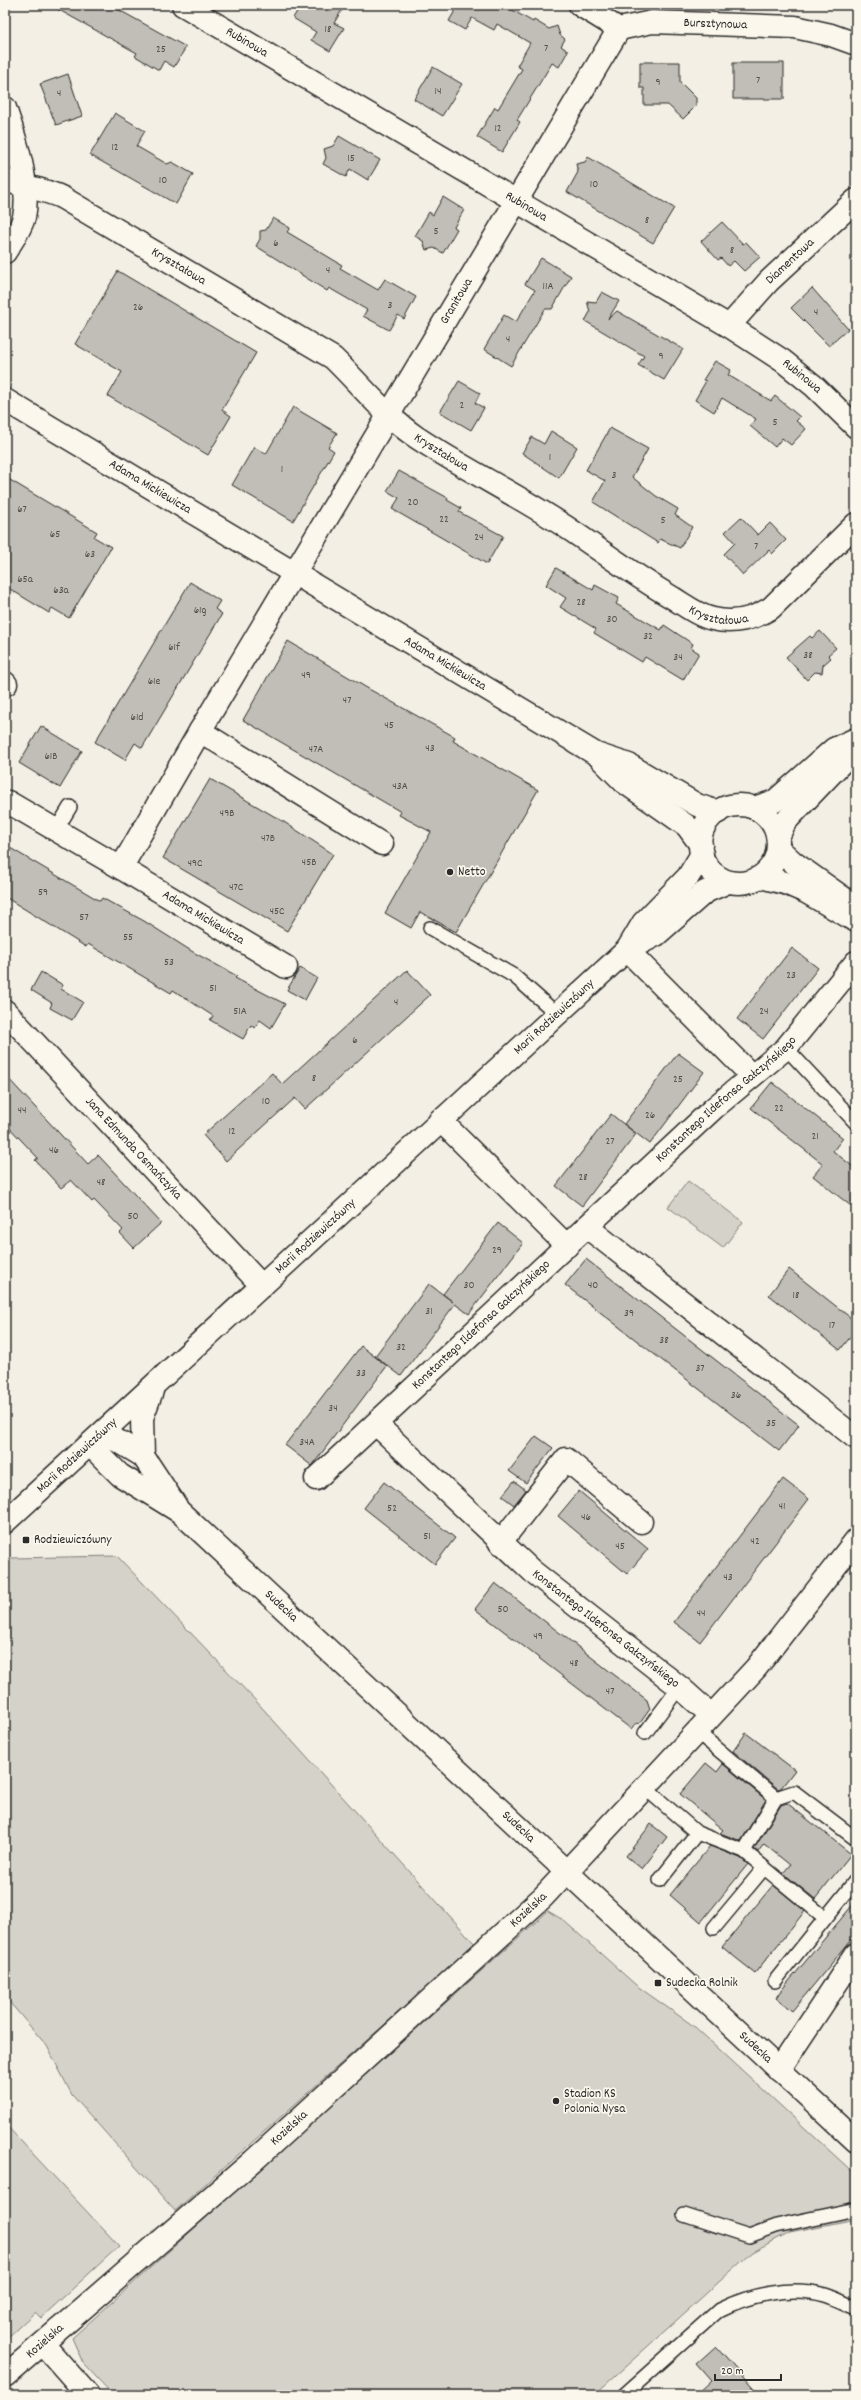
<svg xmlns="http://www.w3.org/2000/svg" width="861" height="2400" font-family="Dekko,sans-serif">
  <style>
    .green { fill: #d5d2c9; stroke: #807e7a }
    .building { fill: #c0beb6; stroke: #2b2b2b }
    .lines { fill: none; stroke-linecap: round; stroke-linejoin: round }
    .service-casing { stroke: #2b2b2b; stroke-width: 16 }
    .minor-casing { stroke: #2b2b2b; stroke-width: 25 }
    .tertiary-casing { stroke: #2b2b2b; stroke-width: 25 }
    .service { stroke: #fbf7ec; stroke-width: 13 }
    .minor { stroke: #fbf7ec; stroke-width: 22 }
    .tertiary { stroke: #fbf7ec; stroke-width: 22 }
    .poi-dot { fill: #2b2b2b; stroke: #fbf7ec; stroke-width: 1.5 }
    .labels { text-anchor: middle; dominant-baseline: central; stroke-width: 3.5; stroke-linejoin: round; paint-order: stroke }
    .number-label { font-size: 11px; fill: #50504e }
    .street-label { font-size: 13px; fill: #2b2b2b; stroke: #fbf7ec }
    .poi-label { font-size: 13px; fill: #2b2b2b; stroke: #fbf7ec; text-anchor: start }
  </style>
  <rect width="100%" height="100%" fill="#f3efe4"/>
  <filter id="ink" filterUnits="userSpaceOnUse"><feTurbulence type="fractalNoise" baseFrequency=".025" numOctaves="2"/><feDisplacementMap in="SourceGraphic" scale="8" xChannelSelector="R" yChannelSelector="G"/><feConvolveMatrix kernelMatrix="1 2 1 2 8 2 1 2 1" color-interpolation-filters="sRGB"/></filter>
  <g filter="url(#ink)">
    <!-- green -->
    <path class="green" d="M 688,1181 L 743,1222 L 723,1248 L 668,1207 Z
      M 117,1556 L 256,1701 L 475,1944 L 175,2211 L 72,2095 L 47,2046 L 5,1997 L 5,1564 L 12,1558 Z
      M 548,1911 L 563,1920 L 637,1986 L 695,2027 L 856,2175 L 856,2219 L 790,2232 L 752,2252 L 594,2395 L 113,2395 L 83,2363 L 72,2338 Z
      M 5,2124 L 119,2246 L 41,2318 L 35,2312 L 5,2340 Z"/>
    <!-- building -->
    <path class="building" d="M 50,5 L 110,5 L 186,47 L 174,67 L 164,61 L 159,70 L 135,56 L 137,53 Z
      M 301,5 L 345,5 L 334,23 L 344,28 L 330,51 L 311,40 L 316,32 L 293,18 Z
      M 450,5 L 509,5 L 507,7 L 533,22 L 534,20 L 549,29 L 557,26 L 560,35 L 565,39 L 561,46 L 568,51 L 559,67 L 552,63 L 517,120 L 520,122 L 502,152 L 477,137 L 495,107 L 498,109 L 522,69 L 517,66 L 530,43 L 497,24 L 494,30 L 472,18 L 465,30 L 449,21 L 456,9 Z
      M 640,62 L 680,62 L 680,82 L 696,98 L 696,106 L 683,119 L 668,105 L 644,105 L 644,88 L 640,88 Z
      M 733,63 L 784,63 L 784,99 L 733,99 Z
      M 433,67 L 462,84 L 442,116 L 414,99 Z
      M 68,74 L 82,116 L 56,125 L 40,84 Z
      M 115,113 L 145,131 L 136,146 L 167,164 L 172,162 L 193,174 L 176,204 L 90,155 Z
      M 339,136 L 380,160 L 368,180 L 350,169 L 346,177 L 323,164 L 326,158 L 324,149 L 333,146 Z
      M 588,157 L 674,208 L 653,243 L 567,192 L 578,172 L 576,164 L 585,162 Z
      M 443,197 L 464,210 L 454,227 L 457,229 L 443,253 L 434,248 L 426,250 L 423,241 L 415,236 L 429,212 L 433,215 Z
      M 273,218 L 290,228 L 287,232 L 342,265 L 340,268 L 378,290 L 385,279 L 416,297 L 404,319 L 398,315 L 389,330 L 363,316 L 367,310 L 329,288 L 327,291 L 256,246 L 260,239 L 260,231 L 266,230 Z
      M 722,222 L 743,244 L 746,242 L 760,257 L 744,271 L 734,261 L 728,266 L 721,258 L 718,260 L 701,241 Z
      M 541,258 L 571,276 L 552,309 L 545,309 L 511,366 L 484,349 L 504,315 L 516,322 L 535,290 L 525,284 Z
      M 118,271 L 256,353 L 222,410 L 231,416 L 208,455 L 108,396 L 122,372 L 75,344 Z
      M 812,288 L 848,329 L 829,346 L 791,308 Z
      M 602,292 L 619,301 L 608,319 L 617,311 L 683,349 L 664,380 L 638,365 L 644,356 L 585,321 L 590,312 L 587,301 L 596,302 Z
      M 715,361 L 731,370 L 728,375 L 771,401 L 775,396 L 800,417 L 796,421 L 806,429 L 791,445 L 782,438 L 775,447 L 750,426 L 756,419 L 722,398 L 714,412 L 695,400 L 706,381 L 703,380 Z
      M 459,381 L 480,393 L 475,403 L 484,408 L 471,430 L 440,412 Z
      M 293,407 L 337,433 L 328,447 L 334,451 L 293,521 L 232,485 L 254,447 L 266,454 Z
      M 610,428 L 648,449 L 632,477 L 656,496 L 678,509 L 675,515 L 692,527 L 680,548 L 660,539 L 658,543 L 593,502 L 605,481 L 586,470 Z
      M 551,431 L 577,447 L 559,478 L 522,453 L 532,437 L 544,444 Z
      M 399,471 L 448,498 L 447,500 L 461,508 L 459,512 L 503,536 L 487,564 L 392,509 L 399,498 L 387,491 Z
      M 5,477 L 97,532 L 94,537 L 111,547 L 69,618 L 52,608 L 49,613 L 5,586 Z
      M 741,517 L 758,535 L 770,523 L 786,540 L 772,554 L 769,550 L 743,575 L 724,554 L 735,543 L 725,532 Z
      M 556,568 L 593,590 L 595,585 L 619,598 L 616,604 L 661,630 L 664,625 L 693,644 L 691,648 L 699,653 L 683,680 L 645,657 L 642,662 L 594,633 L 596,629 L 560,607 L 566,598 L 546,585 Z
      M 190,582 L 220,601 L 215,609 L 222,614 L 142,748 L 135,743 L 125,760 L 95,742 Z
      M 820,631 L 836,648 L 828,655 L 831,658 L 823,665 L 822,673 L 815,672 L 807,680 L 786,657 L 810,636 L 812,638 Z
      M 288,641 L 367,688 L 455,737 L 453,741 L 538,790 L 456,932 L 420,912 L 411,928 L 385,913 L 431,832 L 399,815 L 401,812 L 243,720 Z
      M 41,726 L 82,751 L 60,788 L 19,763 Z
      M 210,779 L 284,822 L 333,854 L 287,931 L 163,858 Z
      M 5,845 L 100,901 L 102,898 L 144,921 L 193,952 L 237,976 L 235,978 L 285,1004 L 271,1028 L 260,1020 L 255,1028 L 251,1025 L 243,1039 L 210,1020 L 213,1016 L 173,990 L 171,993 L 88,944 L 86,947 L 5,897 Z
      M 792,948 L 818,968 L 763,1039 L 737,1019 Z
      M 300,968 L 317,978 L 305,1000 L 287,990 Z
      M 407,970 L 430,995 L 305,1109 L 295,1098 L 226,1161 L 203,1135 L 272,1073 L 282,1084 Z
      M 41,972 L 63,985 L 61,989 L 83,1002 L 72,1020 L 50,1008 L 52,1003 L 31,990 Z
      M 678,1053 L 704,1072 L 650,1144 L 624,1124 Z
      M 5,1075 L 88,1164 L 98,1155 L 161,1223 L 134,1248 L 120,1233 L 123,1230 L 94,1200 L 92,1202 L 71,1180 L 61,1188 L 35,1160 L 38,1158 L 5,1123 Z
      M 772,1082 L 843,1138 L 833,1151 L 856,1169 L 856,1210 L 813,1176 L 823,1164 L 751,1108 Z
      M 611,1114 L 636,1134 L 582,1206 L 556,1186 Z
      M 498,1223 L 523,1243 L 469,1314 L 455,1304 L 401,1376 L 375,1356 L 429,1284 L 453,1302 L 443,1294 Z
      M 586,1259 L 799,1425 L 779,1451 L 565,1285 Z
      M 789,1269 L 856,1322 L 856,1330 L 840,1350 L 769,1295 Z
      M 361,1346 L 387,1366 L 312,1466 L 285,1445 Z
      M 536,1436 L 553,1448 L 526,1483 L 509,1471 Z
      M 783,1479 L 809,1499 L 700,1642 L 674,1622 Z
      M 514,1481 L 526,1490 L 514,1505 L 502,1496 Z
      M 384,1482 L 455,1538 L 435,1564 L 364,1508 Z
      M 579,1491 L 648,1549 L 627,1574 L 558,1516 Z
      M 495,1583 L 647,1700 L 650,1709 L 640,1723 L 635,1724 L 631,1729 L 475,1609 Z
      M 746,1733 L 795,1770 L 781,1788 L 778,1789 L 733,1751 Z
      M 706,1763 L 717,1772 L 723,1764 L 766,1800 L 741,1841 L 720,1833 L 723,1830 L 680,1794 Z
      M 787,1803 L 851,1854 L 815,1899 L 783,1873 L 790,1865 L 764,1844 L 758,1852 L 754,1849 L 781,1805 Z
      M 651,1824 L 667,1837 L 642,1869 L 626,1856 Z
      M 710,1846 L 740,1858 L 748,1864 L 701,1922 L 670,1895 Z
      M 773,1885 L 805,1911 L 755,1973 L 722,1947 Z
      M 856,1901 L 856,1934 L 792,2011 L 776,1998 L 779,1993 Z
      M 716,2346 L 760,2395 L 696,2395 L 711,2381 L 696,2364 Z"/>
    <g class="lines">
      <!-- service casing -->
      <g class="service-casing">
        <path id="service" d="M 56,830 L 70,807
          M 430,928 L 514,976 L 557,1014
          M 786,1048 L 856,1123
          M 696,1731 L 776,1798 L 794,1792 L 856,1839
          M 645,1733 L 675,1693 L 682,1689
          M 644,1787 L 697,1833 L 660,1880
          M 776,1798 L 744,1851 L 824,1917
          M 697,1833 L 744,1851
          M 714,1928 L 764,1868
          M 775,1981 L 856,1880
          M 684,2215 L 749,2236 L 776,2226 L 856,2209
          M 624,2395 L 719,2310 C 749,2295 791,2285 825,2295 C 835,2298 846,2304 856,2308"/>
      </g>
      <!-- minor casing -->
      <g class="minor-casing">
        <g id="minor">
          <path id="s1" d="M 183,5 L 729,326 L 783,361 L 814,386 L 856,427"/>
          <path id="s2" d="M 580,5 L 619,29 L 652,22 L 795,27 L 831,35 L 856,44"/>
          <path d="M 5,108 C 15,137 31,186 24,217 C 21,229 12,241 5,252"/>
          <path id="s3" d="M 5,180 C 24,187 45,189 63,198 L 333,358 C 360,384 385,416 416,437 C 467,471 522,497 572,531 C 606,554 638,578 673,598 C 686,606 699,616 713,619 C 733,624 754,619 771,608 L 856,524"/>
          <path id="s4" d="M 729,326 L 769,281 L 856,200"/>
          <path d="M 5,683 L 6,684"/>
          <path d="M 200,731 L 382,844"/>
          <path d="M 8,802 L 121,868"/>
          <path d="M 754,808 L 775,801 L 834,749 L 856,739"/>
          <path d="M 778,837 L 785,822 L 849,755 L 856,744"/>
          <path d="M 627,950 L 752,1076"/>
          <path id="s5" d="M 286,967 L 121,868 L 200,731 L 619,29"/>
          <path id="s6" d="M 5,1011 L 262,1286"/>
          <path d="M 440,1120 L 567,1246"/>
          <path d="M 587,1227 L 856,1438"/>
          <path id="s7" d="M 376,1424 L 532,1571 L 682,1689 L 711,1715"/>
          <path id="s8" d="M 316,1479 L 714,1108 L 786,1048 L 856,962"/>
          <path d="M 500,1543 L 566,1459 L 641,1522"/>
          <path d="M 779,2070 L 856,1954"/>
          <path d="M 43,2344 L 88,2395"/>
          <path id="s9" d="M 5,2376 L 253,2161 L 543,1897 L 756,1668 L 856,1540"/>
        </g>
      </g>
      <!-- tertiary casing -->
      <g class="tertiary-casing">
        <g id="tertiary">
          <path id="s10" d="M 5,400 L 596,754 L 629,765 L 697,805 L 718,812"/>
          <path d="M 601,759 L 624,782 L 687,826 L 701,845"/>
          <circle cx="739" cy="844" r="39"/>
          <path d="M 778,848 L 794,863 L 856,907"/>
          <path d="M 761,877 L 785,883 L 806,892 L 856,921"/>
          <path d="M 627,950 L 643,923 L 688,877 L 702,854"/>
          <path d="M 101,1435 L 120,1442 L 143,1456 L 176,1506"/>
          <path id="s11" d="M 90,1445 L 120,1475 L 180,1512 L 856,2141"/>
          <path d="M 143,1456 L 142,1418 L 152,1391"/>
          <path id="s12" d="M 5,1522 L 627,950 L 656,935 L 705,892 L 728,882"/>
        </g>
      </g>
      <!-- service -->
      <use href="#service" class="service"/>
      <!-- minor -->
      <use href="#minor" class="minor"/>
      <!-- tertiary -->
      <use href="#tertiary" class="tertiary"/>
    </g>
  </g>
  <!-- markers -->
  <g class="poi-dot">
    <circle cx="450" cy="872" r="4"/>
    <rect x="22" y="1536" width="8" height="8" rx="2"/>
    <rect x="654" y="1979" width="8" height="8" rx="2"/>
    <circle cx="556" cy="2101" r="4"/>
  </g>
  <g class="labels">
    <!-- number labels -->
    <g class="number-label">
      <text x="328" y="30">18</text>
      <text x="546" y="49">7</text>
      <text x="161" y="50">25</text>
      <text x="758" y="81">7</text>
      <text x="658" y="83">9</text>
      <text x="438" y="92">14</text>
      <text x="59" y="94">4</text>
      <text x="498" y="129">12</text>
      <text x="115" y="148">12</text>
      <text x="351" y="159">15</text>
      <text x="163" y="181">10</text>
      <text x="594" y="185">10</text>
      <text x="647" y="221">8</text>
      <text x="436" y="232">5</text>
      <text x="276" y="244">6</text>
      <text x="732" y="251">8</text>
      <text x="328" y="271">4</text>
      <text x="548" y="287">11A</text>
      <text x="390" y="306">3</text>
      <text x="138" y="308">26</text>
      <text x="816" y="313">4</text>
      <text x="508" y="340">4</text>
      <text x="661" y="357">9</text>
      <text x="462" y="406">2</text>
      <text x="775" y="423">5</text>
      <text x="550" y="458">1</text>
      <text x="282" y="470">1</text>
      <text x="614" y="476">3</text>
      <text x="413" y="503">20</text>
      <text x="22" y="510">67</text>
      <text x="444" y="520">22</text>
      <text x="663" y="521">5</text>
      <text x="55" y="535">65</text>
      <text x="479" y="538">24</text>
      <text x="756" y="547">7</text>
      <text x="90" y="555">63</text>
      <text x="25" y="580">65a</text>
      <text x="61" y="591">63a</text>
      <text x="581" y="603">28</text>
      <text x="200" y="611">61g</text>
      <text x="612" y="620">30</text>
      <text x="648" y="637">32</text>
      <text x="174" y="648">61f</text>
      <text x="808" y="656">38</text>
      <text x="678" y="658">34</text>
      <text x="306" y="676">49</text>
      <text x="154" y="682">61e</text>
      <text x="347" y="701">47</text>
      <text x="137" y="718">61d</text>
      <text x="389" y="726">45</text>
      <text x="430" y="749">43</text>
      <text x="316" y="750">47A</text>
      <text x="51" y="757">61B</text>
      <text x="400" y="787">43A</text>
      <text x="227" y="814">49B</text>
      <text x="268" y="839">47B</text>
      <text x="309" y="863">45B</text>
      <text x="195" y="864">49C</text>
      <text x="236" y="888">47C</text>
      <text x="43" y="893">59</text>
      <text x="277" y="912">45C</text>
      <text x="84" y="918">57</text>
      <text x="128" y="938">55</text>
      <text x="169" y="963">53</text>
      <text x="791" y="976">23</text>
      <text x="213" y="989">51</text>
      <text x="396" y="1003">4</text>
      <text x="240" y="1012">51A</text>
      <text x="764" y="1012">24</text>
      <text x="355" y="1041">6</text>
      <text x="314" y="1079">8</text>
      <text x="678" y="1080">25</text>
      <text x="266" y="1102">10</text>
      <text x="779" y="1109">22</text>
      <text x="22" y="1111">44</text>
      <text x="650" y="1116">26</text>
      <text x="232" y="1132">12</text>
      <text x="815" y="1137">21</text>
      <text x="610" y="1142">27</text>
      <text x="54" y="1151">46</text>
      <text x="583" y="1178">28</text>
      <text x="101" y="1183">48</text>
      <text x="133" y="1217">50</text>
      <text x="497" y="1251">29</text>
      <text x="469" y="1286">30</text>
      <text x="593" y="1286">40</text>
      <text x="796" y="1296">18</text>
      <text x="429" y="1312">31</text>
      <text x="629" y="1314">39</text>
      <text x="832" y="1326">17</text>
      <text x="664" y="1341">38</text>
      <text x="401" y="1348">32</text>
      <text x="700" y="1369">37</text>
      <text x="361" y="1374">33</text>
      <text x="736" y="1396">36</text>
      <text x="333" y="1409">34</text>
      <text x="771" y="1424">35</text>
      <text x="307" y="1443">34A</text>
      <text x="782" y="1507">41</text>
      <text x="392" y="1509">52</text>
      <text x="586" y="1518">46</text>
      <text x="427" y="1537">51</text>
      <text x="755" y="1542">42</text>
      <text x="620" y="1547">45</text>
      <text x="728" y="1578">43</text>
      <text x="503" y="1610">50</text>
      <text x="701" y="1614">44</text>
      <text x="538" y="1637">49</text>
      <text x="574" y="1664">48</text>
      <text x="610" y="1692">47</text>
    </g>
    <!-- street labels -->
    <g class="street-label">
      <text stroke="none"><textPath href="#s2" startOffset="143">Bursztynowa</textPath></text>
      <text stroke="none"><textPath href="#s1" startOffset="74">Rubinowa</textPath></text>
      <text stroke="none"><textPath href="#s1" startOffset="398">Rubinowa</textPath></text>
      <text stroke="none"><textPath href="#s4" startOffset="89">Diamentowa</textPath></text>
      <text stroke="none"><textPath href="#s3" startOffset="195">Kryształowa</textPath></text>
      <text stroke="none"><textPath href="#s5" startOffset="851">Granitowa</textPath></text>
      <text stroke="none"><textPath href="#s1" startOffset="722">Rubinowa</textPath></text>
      <text stroke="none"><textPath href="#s3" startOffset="519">Kryształowa</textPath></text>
      <text stroke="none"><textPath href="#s10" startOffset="169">Adama Mickiewicza</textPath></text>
      <text stroke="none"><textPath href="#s3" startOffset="843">Kryształowa</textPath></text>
      <text stroke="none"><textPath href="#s10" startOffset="513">Adama Mickiewicza</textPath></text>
      <text transform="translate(203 918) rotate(31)">Adama Mickiewicza</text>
      <text stroke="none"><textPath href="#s12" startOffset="746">Marii Rodziewiczówny</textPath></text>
      <text stroke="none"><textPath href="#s8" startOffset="559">Konstantego Ildefonsa Gałczyńskiego</textPath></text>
      <text stroke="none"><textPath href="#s6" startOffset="188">Jana Edmunda Osmańczyka</textPath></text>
      <text stroke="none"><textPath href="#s12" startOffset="422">Marii Rodziewiczówny</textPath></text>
      <text stroke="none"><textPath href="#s8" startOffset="226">Konstantego Ildefonsa Gałczyńskiego</textPath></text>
      <text stroke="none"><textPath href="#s12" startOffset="98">Marii Rodziewiczówny</textPath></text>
      <text stroke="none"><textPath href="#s11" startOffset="251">Sudecka</textPath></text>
      <text stroke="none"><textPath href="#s7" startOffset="308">Konstantego Ildefonsa Gałczyńskiego</textPath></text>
      <text stroke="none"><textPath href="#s11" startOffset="575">Sudecka</textPath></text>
      <text stroke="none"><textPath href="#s9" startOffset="701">Kozielska</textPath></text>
      <text stroke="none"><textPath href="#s11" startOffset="899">Sudecka</textPath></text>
      <text stroke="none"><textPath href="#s9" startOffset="377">Kozielska</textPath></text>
      <text stroke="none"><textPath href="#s9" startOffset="53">Kozielska</textPath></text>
    </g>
    <!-- poi labels -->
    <g class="poi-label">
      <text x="458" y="872">Netto</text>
      <text x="34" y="1540">Rodziewiczówny</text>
      <text x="666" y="1983">Sudecka Rolnik</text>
      <text x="564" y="2094">Stadion KS<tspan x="564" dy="15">Polonia Nysa</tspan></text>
    </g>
  </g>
  <!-- margin -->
  <rect width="861" height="2400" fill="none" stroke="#fbf7ec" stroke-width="20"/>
  <rect x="10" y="10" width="841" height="2380" fill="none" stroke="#2b2b2b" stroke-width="1.5" filter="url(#ink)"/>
  <!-- scale -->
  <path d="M715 2374v6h66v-6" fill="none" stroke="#2b2b2b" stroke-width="2"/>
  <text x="721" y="2374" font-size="12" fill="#2b2b2b" stroke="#fbf7ec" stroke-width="3" paint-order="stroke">20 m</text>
</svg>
